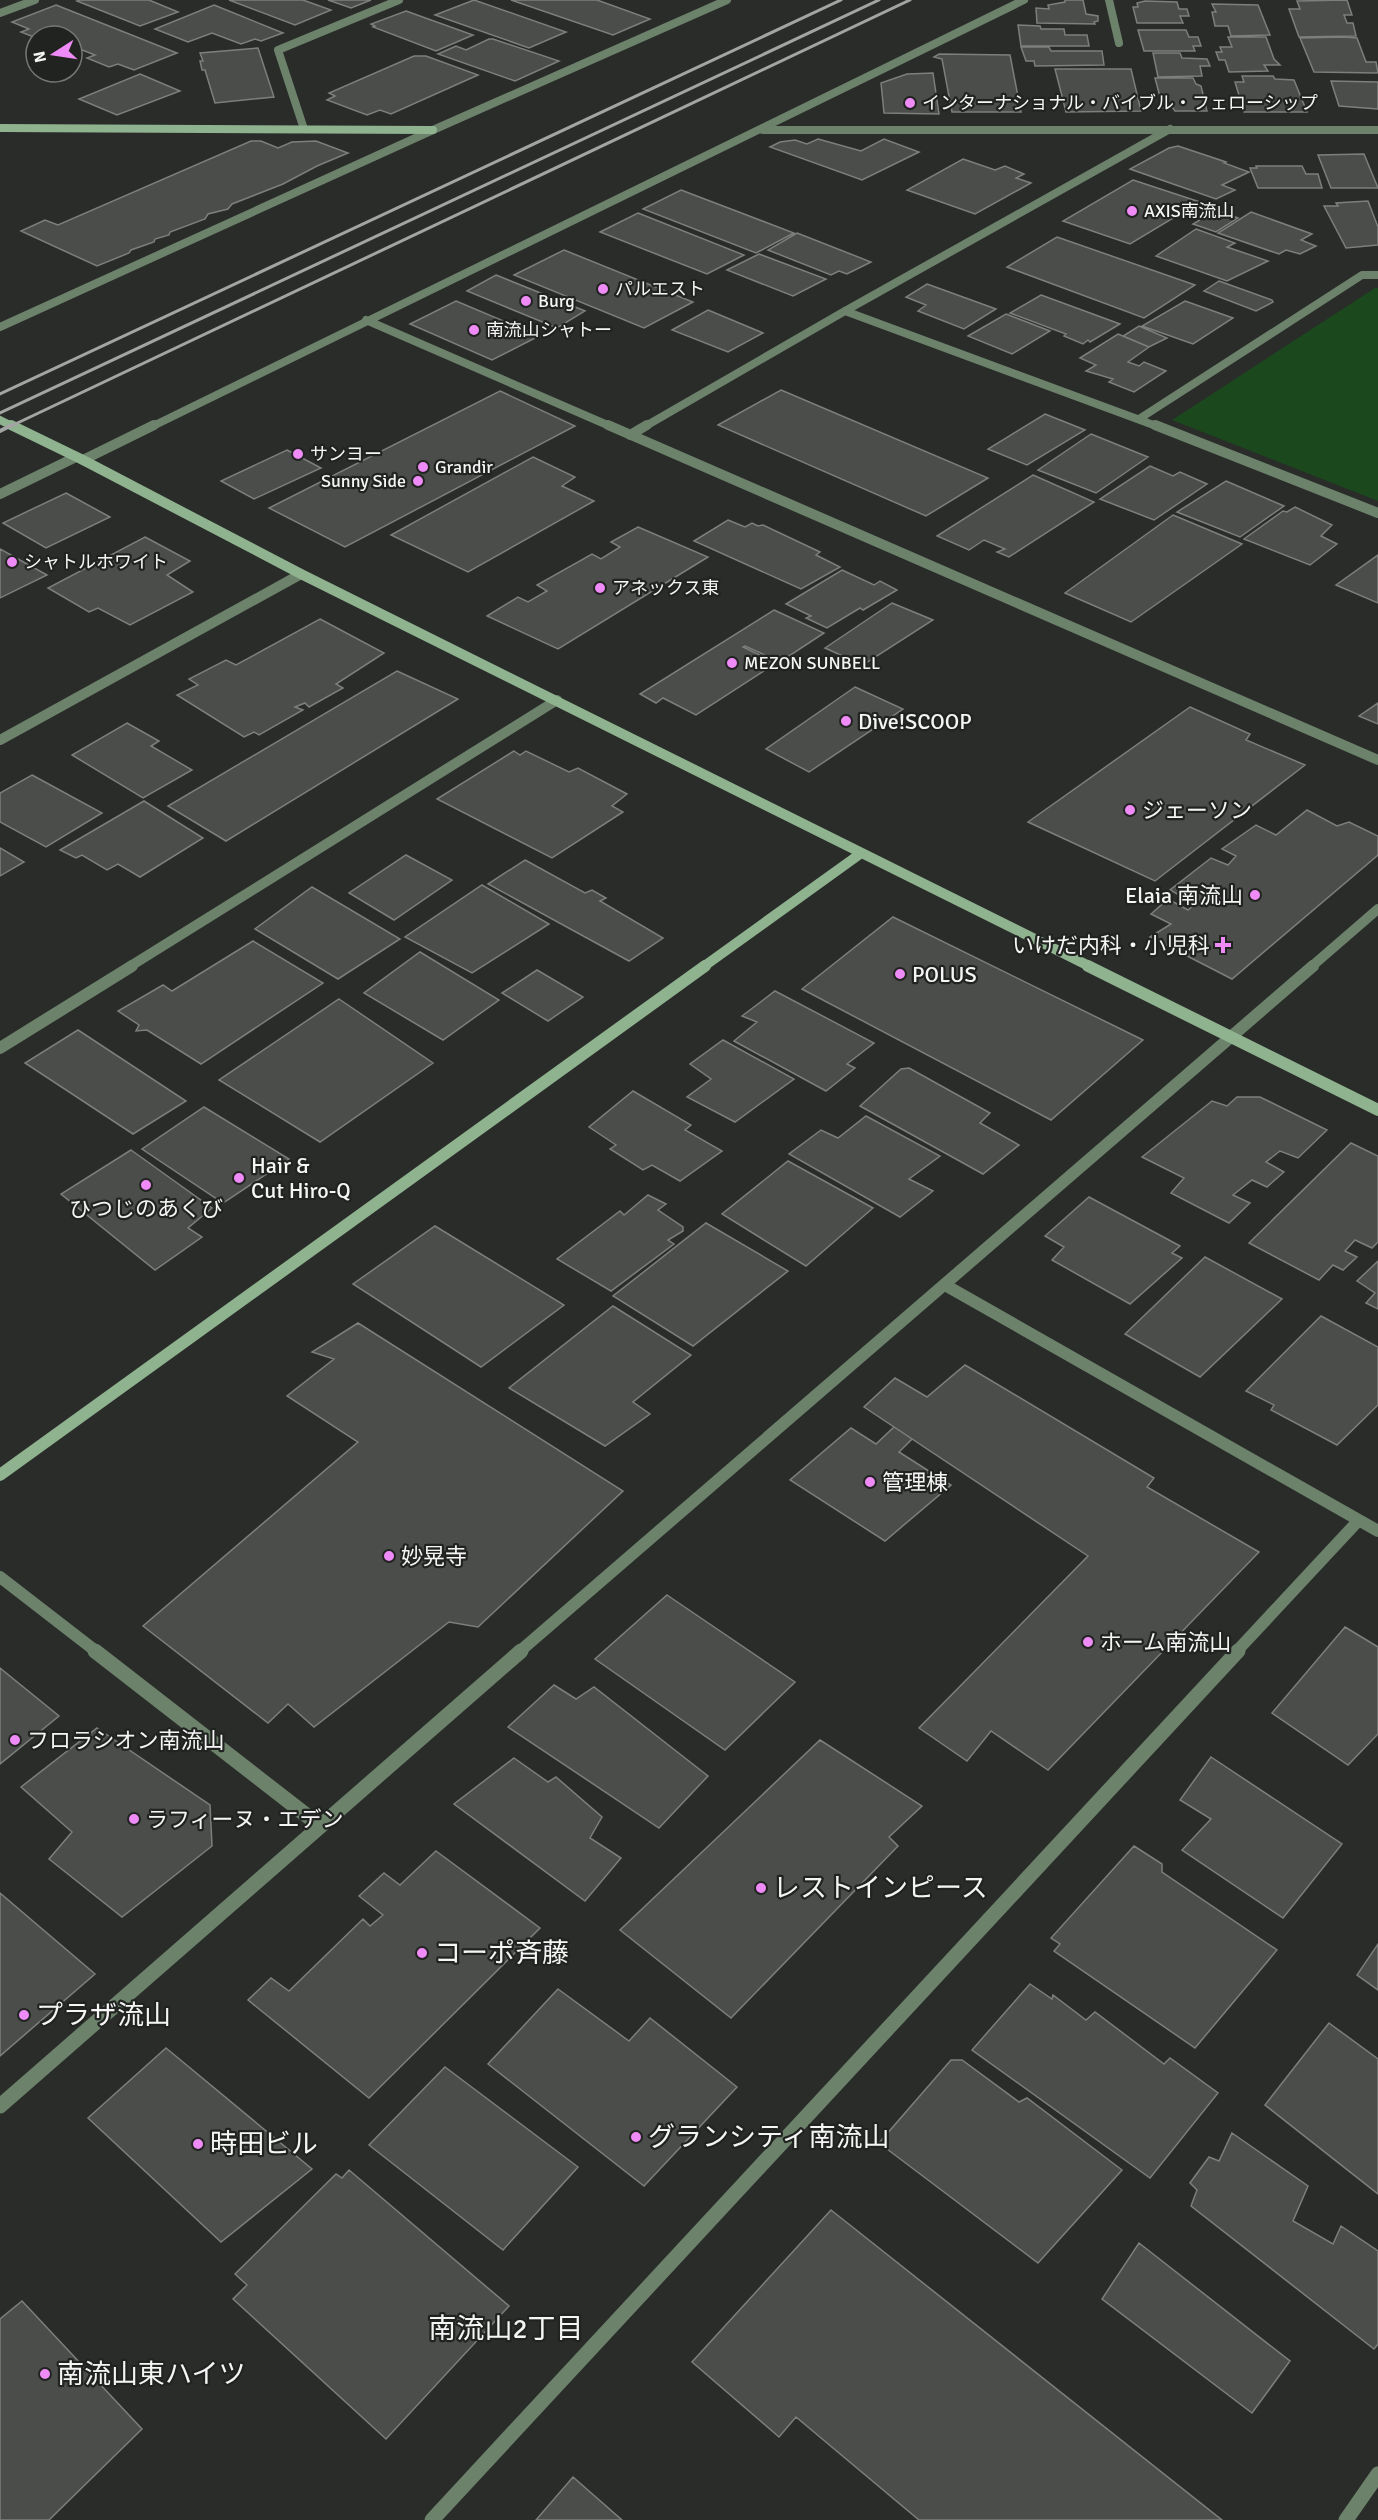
<svg xmlns="http://www.w3.org/2000/svg" width="1378" height="2520" font-family="Signika,'Noto Sans JP',sans-serif">
  <style>
    .green { fill: #1b481d }
    .building { fill: #4b4d4b; stroke: #7c7f7c; stroke-width: 1.5 }
    .lines { fill: none; stroke-linecap: round; stroke-linejoin: round }
    .lane { stroke: #6c826b; stroke-width: 8 }
    .street-far3 { stroke: #6c826b; stroke-width: 8 }
    .street-far2 { stroke: #6c826b; stroke-width: 10 }
    .street-far1 { stroke: #6c826b; stroke-width: 12 }
    .street { stroke: #6c826b; stroke-width: 15 }
    .secondary-far2 { stroke: #8fb28f; stroke-width: 8 }
    .secondary-far1 { stroke: #8fb28f; stroke-width: 10 }
    .secondary { stroke: #8fb28f; stroke-width: 12 }
    .rail-far1 { stroke: #a3a4a3; stroke-width: 3 }
    .rail { stroke: #a3a4a3; stroke-width: 4 }
    .poi-dot { fill: #ef8bf7; stroke: #212321; stroke-width: 2 }
    .labels { text-anchor: middle; dominant-baseline: central; stroke-width: 4.5; stroke-linejoin: round; paint-order: stroke }
    .far-poi-label { font-size: 18px; fill: #f4f5f4; stroke: #212321; text-anchor: start }
    .poi-label { font-size: 22px; fill: #f4f5f4; stroke: #212321; text-anchor: start }
    .near-poi-label { font-size: 27px; fill: #f4f5f4; stroke: #212321; text-anchor: start }
    .near-neighbourhood-label { font-size: 28px; fill: #f4f5f4; stroke: #212321 }
  </style>
  <rect width="100%" height="100%" fill="#2a2c2a"/>
  <!-- green -->
  <path class="green" d="M 1375,288 L 1378,288 L 1378,501 L 1172,420 Z"/>
  <!-- building -->
  <path class="building" d="M 80,0 L 149,0 L 178,12 L 140,26 L 77,1 Z
    M 229,0 L 303,0 L 331,10 L 295,25 Z
    M 328,0 L 371,0 L 351,8 Z
    M 474,0 L 566,32 L 529,48 L 435,15 Z
    M 511,0 L 597,0 L 650,19 L 613,35 Z
    M 1065,0 L 1083,0 L 1086,14 L 1098,16 L 1098,21 L 1094,22 L 1095,24 L 1037,23 L 1036,8 L 1049,9 L 1048,5 L 1065,2 Z
    M 1347,0 L 1352,15 L 1344,15 L 1347,23 L 1353,23 L 1356,36 L 1299,37 L 1289,9 L 1300,9 L 1297,1 Z
    M 1145,1 L 1177,2 L 1179,9 L 1187,9 L 1189,16 L 1180,16 L 1183,23 L 1137,23 L 1133,7 L 1138,7 L 1137,3 Z
    M 1212,4 L 1258,5 L 1270,35 L 1231,36 L 1228,26 L 1215,26 L 1212,12 L 1216,12 Z
    M 56,5 L 177,53 L 134,70 L 118,64 L 109,67 L 87,58 L 95,55 L 72,46 L 72,36 L 36,36 L 36,38 L 21,32 L 29,29 L 12,22 Z
    M 214,5 L 283,33 L 261,41 L 255,39 L 241,44 L 212,33 L 188,42 L 155,29 Z
    M 406,11 L 473,35 L 436,51 L 373,27 L 375,26 L 371,24 Z
    M 1018,25 L 1040,26 L 1041,29 L 1064,29 L 1065,35 L 1087,35 L 1089,46 L 1021,46 Z
    M 1138,30 L 1186,30 L 1189,37 L 1198,37 L 1201,46 L 1193,46 L 1195,51 L 1144,51 Z
    M 1228,37 L 1266,37 L 1274,59 L 1280,65 L 1264,65 L 1268,71 L 1229,72 L 1225,60 L 1219,60 L 1216,52 L 1222,52 L 1220,47 L 1232,47 Z
    M 1344,37 L 1357,38 L 1366,62 L 1376,62 L 1378,73 L 1314,72 L 1300,38 Z
    M 489,39 L 493,39 L 559,61 L 515,81 L 438,54 L 456,46 L 466,50 Z
    M 1021,47 L 1049,47 L 1051,51 L 1102,51 L 1104,65 L 1035,66 L 1034,61 L 1026,61 Z
    M 258,48 L 274,97 L 215,103 L 205,70 L 202,70 L 200,61 L 203,61 L 200,53 Z
    M 1153,53 L 1180,53 L 1182,58 L 1207,59 L 1210,66 L 1200,66 L 1202,76 L 1158,77 Z
    M 939,54 L 1010,55 L 1021,112 L 952,112 L 942,59 L 934,57 Z
    M 414,56 L 426,56 L 478,75 L 391,114 L 380,110 L 367,115 L 327,100 L 335,96 L 329,93 Z
    M 1055,69 L 1131,69 L 1141,111 L 1066,112 Z
    M 933,73 L 939,114 L 884,113 L 881,83 L 907,74 Z
    M 140,74 L 180,91 L 117,115 L 79,99 Z
    M 1242,76 L 1273,76 L 1275,79 L 1294,80 L 1307,112 L 1244,112 L 1235,82 L 1244,82 Z
    M 1155,78 L 1193,78 L 1196,84 L 1201,86 L 1207,111 L 1175,111 L 1173,108 L 1163,108 Z
    M 1331,81 L 1378,82 L 1378,109 L 1339,106 Z
    M 818,139 L 861,151 L 884,139 L 919,152 L 862,180 L 770,147 L 780,142 L 795,140 L 807,144 Z
    M 251,141 L 261,141 L 278,148 L 292,142 L 316,141 L 348,153 L 317,166 L 283,184 L 232,204 L 228,209 L 208,214 L 205,219 L 170,232 L 169,235 L 155,239 L 154,242 L 131,250 L 129,253 L 97,266 L 21,231 L 45,220 L 58,225 Z
    M 1178,146 L 1226,162 L 1224,163 L 1249,172 L 1222,185 L 1235,190 L 1216,199 L 1130,169 L 1169,148 Z
    M 1364,154 L 1378,188 L 1331,188 L 1318,155 Z
    M 963,159 L 995,170 L 1005,166 L 1024,174 L 1016,178 L 1031,183 L 975,214 L 907,190 Z
    M 1256,166 L 1302,166 L 1306,174 L 1318,174 L 1322,188 L 1258,188 L 1250,168 L 1257,168 Z
    M 1133,180 L 1200,202 L 1130,244 L 1063,221 Z
    M 681,190 L 794,233 L 756,253 L 643,209 Z
    M 1368,201 L 1378,227 L 1378,245 L 1346,248 L 1324,206 L 1338,206 L 1336,203 Z
    M 1216,210 L 1238,218 L 1216,232 L 1193,224 Z
    M 1251,212 L 1312,234 L 1301,240 L 1316,246 L 1300,254 L 1286,250 L 1279,254 L 1218,233 Z
    M 638,213 L 744,255 L 707,274 L 600,232 Z
    M 1196,229 L 1235,243 L 1227,247 L 1268,261 L 1227,281 L 1156,256 Z
    M 797,233 L 871,262 L 847,274 L 839,271 L 831,275 L 768,250 Z
    M 1057,237 L 1195,285 L 1144,318 L 1007,267 Z
    M 564,250 L 693,302 L 644,328 L 514,275 Z
    M 759,254 L 826,279 L 793,296 L 727,270 Z
    M 496,275 L 585,311 L 557,328 L 467,291 Z
    M 1219,281 L 1272,300 L 1273,302 L 1256,311 L 1204,291 Z
    M 927,284 L 996,309 L 964,329 L 918,311 L 926,305 L 906,297 Z
    M 1041,295 L 1120,324 L 1090,342 L 1088,340 L 1083,344 L 1064,336 L 1066,334 L 1010,313 Z
    M 456,301 L 539,336 L 492,360 L 410,324 Z
    M 1185,301 L 1233,318 L 1193,344 L 1142,326 Z
    M 708,310 L 763,333 L 728,352 L 672,330 Z
    M 1006,314 L 1050,331 L 1012,354 L 968,336 Z
    M 1139,326 L 1167,338 L 1149,347 L 1123,336 Z
    M 1118,334 L 1149,347 L 1128,362 L 1139,366 L 1144,362 L 1166,371 L 1134,392 L 1109,382 L 1113,379 L 1086,371 L 1096,365 L 1080,358 Z
    M 781,390 L 988,478 L 926,516 L 718,425 Z
    M 500,391 L 575,426 L 345,547 L 269,508 Z
    M 1045,414 L 1085,430 L 1027,465 L 988,449 Z
    M 1091,434 L 1148,457 L 1096,493 L 1038,470 Z
    M 287,450 L 321,468 L 254,499 L 221,481 Z
    M 533,457 L 575,477 L 562,486 L 594,501 L 468,572 L 391,535 Z
    M 1150,466 L 1173,476 L 1180,472 L 1207,484 L 1154,520 L 1100,499 Z
    M 1033,475 L 1094,502 L 1009,557 L 997,552 L 1005,549 L 984,540 L 969,550 L 937,536 Z
    M 1226,481 L 1284,506 L 1240,537 L 1177,512 Z
    M 66,493 L 110,517 L 46,548 L 3,523 Z
    M 1295,507 L 1332,525 L 1321,536 L 1337,544 L 1310,565 L 1244,539 L 1283,511 L 1287,512 Z
    M 1173,515 L 1242,544 L 1131,622 L 1065,593 Z
    M 728,520 L 745,527 L 752,523 L 758,526 L 763,525 L 820,552 L 816,555 L 840,567 L 801,589 L 694,541 Z
    M 638,527 L 708,557 L 558,649 L 487,616 L 518,597 L 528,602 L 547,591 L 537,585 L 592,554 L 601,559 L 620,547 L 611,542 Z
    M 145,537 L 190,561 L 167,575 L 193,592 L 130,625 L 98,608 L 89,612 L 48,588 Z
    M 0,549 L 47,575 L 0,598 Z
    M 1378,555 L 1378,603 L 1336,585 Z
    M 842,570 L 874,585 L 880,581 L 897,590 L 863,610 L 860,608 L 827,628 L 806,618 L 811,616 L 786,604 Z
    M 892,603 L 933,620 L 863,665 L 825,648 Z
    M 774,610 L 824,633 L 780,662 L 745,646 L 743,647 L 776,663 L 696,715 L 663,698 L 656,703 L 640,694 Z
    M 320,619 L 384,653 L 336,684 L 343,688 L 309,707 L 305,703 L 295,707 L 303,710 L 259,735 L 254,732 L 244,737 L 177,695 L 198,685 L 189,679 L 226,660 L 236,665 Z
    M 397,671 L 458,699 L 226,841 L 168,806 Z
    M 855,687 L 903,709 L 809,772 L 766,749 Z
    M 1378,703 L 1378,724 L 1359,716 Z
    M 1190,707 L 1250,734 L 1246,740 L 1305,765 L 1155,881 L 1028,822 Z
    M 127,723 L 159,741 L 151,746 L 192,770 L 143,798 L 72,755 Z
    M 514,751 L 520,755 L 526,751 L 569,772 L 578,768 L 627,794 L 612,806 L 623,812 L 552,858 L 437,799 Z
    M 32,775 L 102,813 L 46,847 L 0,822 L 0,793 Z
    M 144,801 L 203,838 L 140,877 L 118,864 L 107,870 L 82,855 L 76,858 L 60,850 Z
    M 1307,810 L 1337,826 L 1349,822 L 1378,836 L 1378,855 L 1232,979 L 1150,937 L 1171,924 L 1151,914 L 1168,899 L 1188,910 L 1195,904 L 1170,890 L 1211,858 L 1228,865 L 1236,856 L 1222,849 L 1256,825 L 1276,835 Z
    M 0,848 L 24,862 L 0,876 Z
    M 406,855 L 452,880 L 394,920 L 349,893 Z
    M 525,860 L 585,893 L 592,890 L 606,898 L 600,901 L 663,938 L 629,961 L 488,884 Z
    M 482,885 L 549,924 L 472,973 L 405,937 Z
    M 312,887 L 400,939 L 338,979 L 255,929 Z
    M 893,917 L 1143,1040 L 1051,1120 L 802,989 Z
    M 253,941 L 323,983 L 201,1064 L 147,1030 L 136,1031 L 139,1025 L 118,1011 L 163,985 L 172,991 Z
    M 420,952 L 499,1000 L 443,1040 L 364,993 Z
    M 537,970 L 583,997 L 548,1021 L 502,993 Z
    M 775,991 L 874,1043 L 847,1064 L 855,1068 L 826,1091 L 734,1041 L 757,1022 L 742,1016 Z
    M 339,999 L 433,1063 L 320,1142 L 219,1080 Z
    M 78,1030 L 186,1101 L 133,1134 L 25,1063 Z
    M 723,1040 L 794,1079 L 735,1122 L 687,1097 L 711,1079 L 690,1064 Z
    M 909,1068 L 990,1113 L 980,1123 L 1019,1145 L 983,1174 L 860,1106 L 901,1069 Z
    M 633,1091 L 691,1125 L 685,1130 L 722,1151 L 680,1181 L 652,1165 L 643,1170 L 610,1149 L 616,1145 L 589,1127 Z
    M 1237,1097 L 1260,1097 L 1327,1130 L 1298,1158 L 1280,1151 L 1266,1162 L 1284,1172 L 1267,1187 L 1252,1180 L 1233,1195 L 1250,1203 L 1229,1223 L 1171,1193 L 1184,1178 L 1142,1157 L 1212,1101 L 1227,1106 Z
    M 204,1107 L 289,1159 L 223,1203 L 142,1149 Z
    M 866,1116 L 940,1156 L 909,1179 L 933,1191 L 900,1217 L 789,1154 L 821,1130 L 838,1138 Z
    M 1351,1143 L 1378,1156 L 1378,1242 L 1372,1248 L 1355,1240 L 1345,1251 L 1357,1257 L 1343,1270 L 1333,1265 L 1319,1280 L 1249,1243 Z
    M 131,1150 L 212,1208 L 188,1228 L 202,1237 L 155,1270 L 61,1194 Z
    M 788,1161 L 873,1208 L 806,1266 L 722,1214 Z
    M 648,1195 L 666,1204 L 658,1210 L 683,1227 L 683,1231 L 668,1240 L 674,1244 L 611,1291 L 557,1259 L 620,1211 L 624,1215 Z
    M 1089,1197 L 1180,1246 L 1172,1253 L 1182,1258 L 1130,1304 L 1052,1260 L 1064,1247 L 1045,1236 Z
    M 706,1223 L 788,1271 L 693,1346 L 613,1296 Z
    M 435,1226 L 564,1305 L 481,1367 L 353,1284 Z
    M 1205,1257 L 1282,1299 L 1200,1377 L 1125,1334 Z
    M 1378,1261 L 1378,1309 L 1366,1303 L 1375,1293 L 1357,1281 Z
    M 613,1306 L 691,1355 L 633,1402 L 650,1414 L 605,1446 L 509,1388 Z
    M 1321,1316 L 1378,1347 L 1378,1405 L 1337,1445 L 1271,1410 L 1274,1405 L 1246,1391 Z
    M 358,1323 L 623,1491 L 478,1627 L 449,1622 L 314,1727 L 288,1704 L 268,1723 L 143,1626 L 358,1442 L 287,1396 L 334,1359 L 312,1352 Z
    M 965,1365 L 1154,1478 L 1147,1487 L 1259,1552 L 1048,1770 L 991,1731 L 967,1761 L 919,1728 L 1088,1556 L 864,1407 L 895,1378 L 927,1397 Z
    M 894,1427 L 912,1439 L 899,1452 L 951,1485 L 885,1541 L 790,1480 L 851,1428 L 876,1444 Z
    M 667,1595 L 795,1682 L 725,1750 L 595,1659 Z
    M 1345,1627 L 1378,1647 L 1378,1734 L 1348,1765 L 1272,1713 Z
    M 0,1668 L 59,1716 L 0,1764 Z
    M 554,1685 L 576,1699 L 594,1687 L 708,1776 L 659,1828 L 508,1727 Z
    M 97,1728 L 210,1805 L 212,1846 L 122,1917 L 49,1859 L 72,1832 L 21,1787 Z
    M 820,1740 L 922,1806 L 889,1837 L 898,1846 L 731,2018 L 620,1930 Z
    M 1211,1757 L 1342,1844 L 1283,1918 L 1182,1850 L 1211,1819 L 1180,1800 Z
    M 514,1758 L 548,1782 L 556,1777 L 602,1817 L 590,1838 L 621,1858 L 585,1901 L 454,1804 Z
    M 1134,1846 L 1162,1864 L 1162,1872 L 1277,1950 L 1195,2048 L 1054,1951 L 1060,1944 L 1051,1938 Z
    M 436,1851 L 540,1928 L 369,2098 L 248,2000 L 271,1978 L 289,1991 L 363,1919 L 370,1926 L 383,1915 L 359,1896 L 384,1873 L 400,1885 Z
    M 0,1893 L 95,1974 L 0,2056 Z
    M 1378,1944 L 1378,1990 L 1357,1975 Z
    M 1030,1984 L 1052,1999 L 1053,1995 L 1086,2020 L 1095,2012 L 1164,2064 L 1170,2058 L 1218,2093 L 1150,2178 L 972,2050 Z
    M 558,1989 L 629,2041 L 650,2018 L 737,2087 L 644,2186 L 488,2064 Z
    M 1329,2023 L 1378,2059 L 1378,2194 L 1265,2105 Z
    M 166,2048 L 312,2169 L 221,2242 L 88,2118 Z
    M 951,2060 L 962,2060 L 1019,2102 L 1027,2098 L 1122,2170 L 1038,2263 L 879,2143 Z
    M 445,2067 L 578,2167 L 503,2250 L 369,2145 Z
    M 1232,2133 L 1308,2186 L 1293,2221 L 1333,2244 L 1341,2226 L 1378,2251 L 1378,2344 L 1374,2349 L 1191,2206 L 1197,2190 L 1190,2183 L 1209,2157 L 1219,2161 Z
    M 349,2170 L 509,2306 L 386,2439 L 233,2299 L 247,2285 L 235,2274 L 336,2174 L 342,2178 Z
    M 831,2210 L 1222,2520 L 919,2520 L 796,2417 L 779,2437 L 692,2362 Z
    M 1139,2243 L 1290,2361 L 1252,2413 L 1102,2299 Z
    M 22,2301 L 142,2429 L 49,2520 L 0,2520 L 0,2319 Z
    M 573,2477 L 622,2520 L 536,2520 Z"/>
  <g class="lines">
    <!-- lane -->
    <path class="lane" d="M 1109,0 L 1119,43"/>
    <!-- street-far3 -->
    <path class="street-far3" d="M 0,13 L 35,0
      M 304,129 L 278,50 L 399,0
      M 763,130 L 1378,130
      M 845,311 L 1159,427
      M 366,320 L 612,427
      M 0,327 L 433,130 L 727,0
      M 1139,419 L 1362,275 L 1378,275
      M 151,427 L 1024,0
      M 644,427 L 845,311 L 1170,129"/>
    <!-- street-far2 -->
    <path class="street-far2" d="M 608,425 L 1378,760
      M 1155,425 L 1378,513
      M 630,435 L 647,425
      M 83,460 L 154,425
      M 0,494 L 76,457
      M 0,740 L 301,574
      M 129,967 L 557,700
      M 1311,967 L 1378,909"/>
    <!-- street-far1 -->
    <path class="street-far1" d="M 0,1048 L 132,966
      M 945,1285 L 1378,1531
      M 0,1577 L 97,1652
      M 519,1652 L 1313,966
      M 1236,1652 L 1359,1520"/>
    <!-- street -->
    <path class="street" d="M 95,1651 L 319,1825
      M 0,2106 L 521,1651
      M 432,2520 L 1238,1651
      M 1346,2520 L 1378,2474"/>
    <!-- secondary-far2 -->
    <path class="secondary-far2" d="M 0,128 L 433,130
      M 0,420 L 14,427"/>
    <!-- secondary-far1 -->
    <path class="secondary-far1" d="M 11,425 L 83,460 L 301,574 L 1091,967
      M 703,967 L 860,854"/>
    <!-- secondary -->
    <path class="secondary" d="M 1088,966 L 1378,1110
      M 0,1475 L 705,966"/>
    <!-- rail-far1 -->
    <path class="rail-far1" d="M 0,394 L 841,0
      M 0,413 L 879,0
      M 9,427 L 910,0"/>
    <!-- rail -->
    <path class="rail" d="M 0,431 L 12,425"/>
  </g>
  <!-- markers -->
  <g class="poi-dot">
    <circle cx="910" cy="103" r="6"/>
    <circle cx="1132" cy="211" r="6"/>
    <circle cx="603" cy="289" r="6"/>
    <circle cx="526" cy="301" r="6"/>
    <circle cx="474" cy="330" r="6"/>
    <circle cx="298" cy="454" r="6"/>
    <circle cx="423" cy="467" r="6"/>
    <circle cx="418" cy="481" r="6"/>
    <circle cx="12" cy="562" r="6"/>
    <circle cx="600" cy="588" r="6"/>
    <circle cx="732" cy="663" r="6"/>
    <circle cx="846" cy="721" r="6"/>
    <circle cx="1130" cy="810" r="6"/>
    <circle cx="1255" cy="895" r="6"/>
    <path d="M1220 936h6v6h6v6h-6v6h-6v-6h-6v-6h6z"/>
    <circle cx="900" cy="974" r="6"/>
    <circle cx="239" cy="1178" r="6"/>
    <circle cx="146" cy="1185" r="6"/>
    <circle cx="870" cy="1482" r="6"/>
    <circle cx="389" cy="1556" r="6"/>
    <circle cx="1088" cy="1642" r="6"/>
    <circle cx="15" cy="1740" r="6"/>
    <circle cx="134" cy="1819" r="6"/>
    <circle cx="761" cy="1888" r="6"/>
    <circle cx="422" cy="1953" r="6"/>
    <circle cx="24" cy="2015" r="6"/>
    <circle cx="636" cy="2137" r="6"/>
    <circle cx="198" cy="2144" r="6"/>
    <circle cx="45" cy="2374" r="6"/>
  </g>
  <g class="labels">
    <!-- far-poi labels -->
    <g class="far-poi-label">
      <text x="922" y="103">インターナショナル・バイブル・フェローシップ</text>
      <text x="1144" y="211">AXIS南流山</text>
      <text x="615" y="289">パルエスト</text>
      <text x="538" y="301">Burg</text>
      <text x="486" y="330">南流山シャトー</text>
      <text x="310" y="454">サンヨー</text>
      <text x="435" y="467">Grandir</text>
      <text x="406" y="481" text-anchor="end">Sunny Side</text>
      <text x="24" y="562">シャトルホワイト</text>
      <text x="612" y="588">アネックス東</text>
      <text x="744" y="663">MEZON SUNBELL</text>
    </g>
    <!-- poi labels -->
    <g class="poi-label">
      <text x="858" y="721">Dive!SCOOP</text>
      <text x="1142" y="810">ジェーソン</text>
      <text x="1243" y="895" text-anchor="end">Elaia 南流山</text>
      <text x="1210" y="945" text-anchor="end">いけだ内科・小児科</text>
      <text x="912" y="974">POLUS</text>
      <text x="251" y="1165">Hair &amp;<tspan x="251" dy="25">Cut Hiro-Q</tspan></text>
      <text x="146" y="1208" text-anchor="middle">ひつじのあくび</text>
      <text x="882" y="1482">管理棟</text>
      <text x="401" y="1556">妙晃寺</text>
      <text x="1100" y="1642">ホーム南流山</text>
      <text x="27" y="1740">フロラシオン南流山</text>
      <text x="146" y="1819">ラフィーヌ・エデン</text>
    </g>
    <!-- near-poi labels -->
    <g class="near-poi-label">
      <text x="773" y="1888">レストインピース</text>
      <text x="434" y="1953">コーポ斉藤</text>
      <text x="36" y="2015">プラザ流山</text>
      <text x="648" y="2137">グランシティ南流山</text>
      <text x="210" y="2144">時田ビル</text>
      <text x="57" y="2374">南流山東ハイツ</text>
    </g>
    <!-- near-neighbourhood labels -->
    <g class="near-neighbourhood-label">
      <text x="506" y="2329">南流山2丁目</text>
    </g>
  </g>
  <!-- north arrow -->
  <g transform="translate(54 54) rotate(258)"><circle r="28" fill="#212321" stroke="#757775" stroke-width="1.5"/>
  <path d="M0-4.5L10 22L0 15L-10 22Z" fill="#ef8bf7"/>
  <text y="-9" font-size="16" font-weight="bold" text-anchor="middle" fill="#f4f5f4">N</text>
  </g>
</svg>
